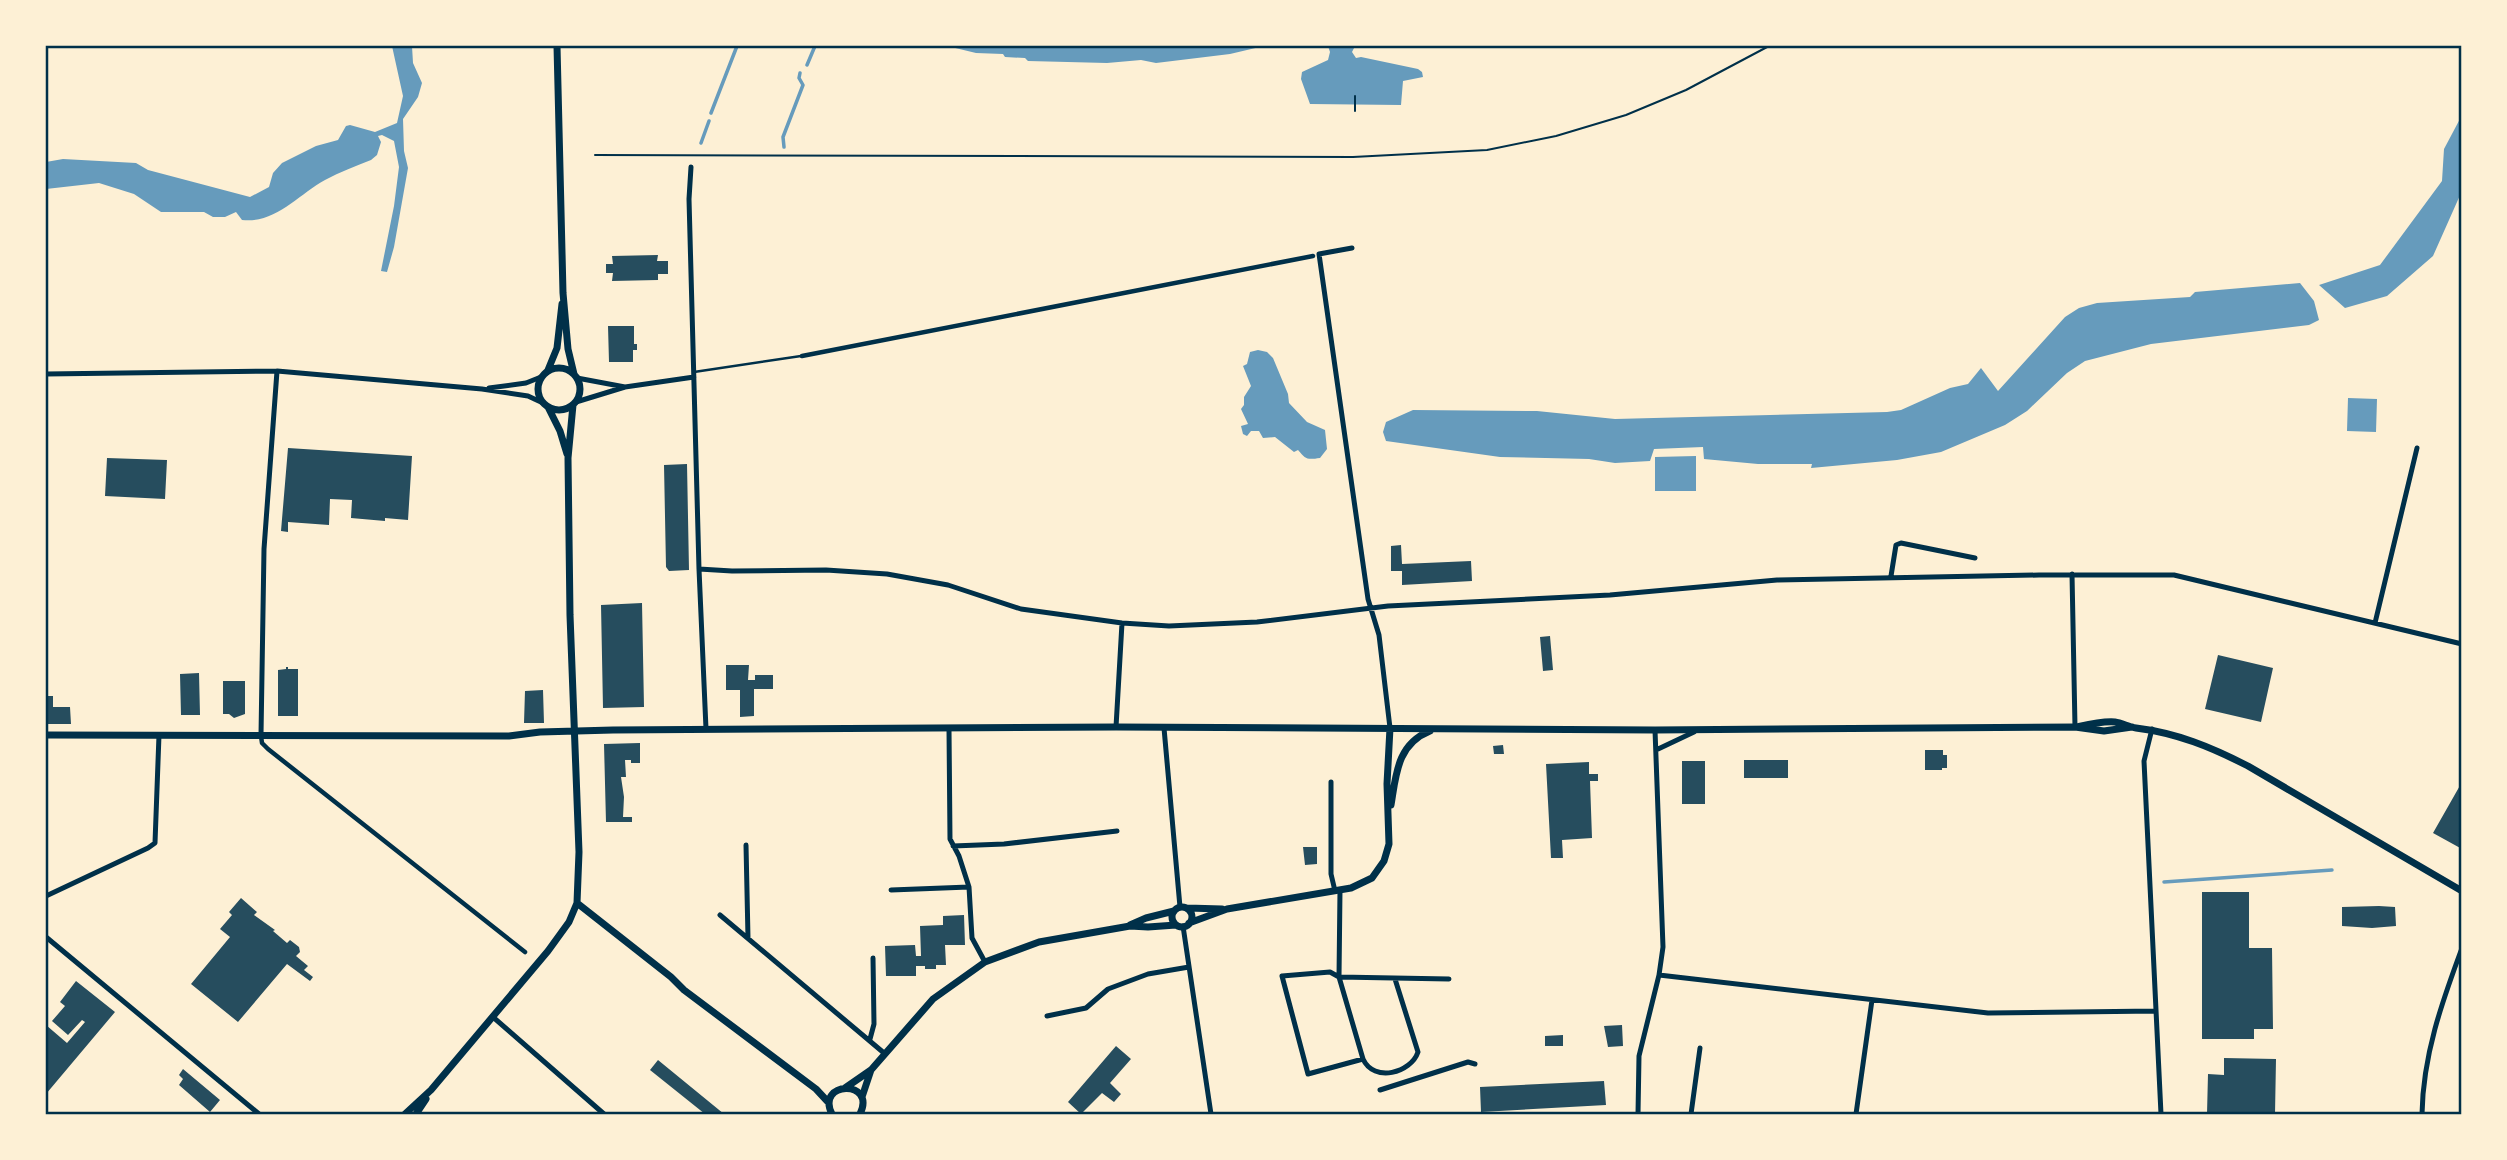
<svg xmlns="http://www.w3.org/2000/svg" width="2507" height="1160" font-family="Bitter,serif">
  <style>
    .water { fill: #669bbc }
    .lines { fill: none; stroke-linecap: round; stroke-linejoin: round }
    .stream { stroke: #669bbc; stroke-width: 3.5 }
    .building { fill: #264d5e }
    .path { stroke: #003049; stroke-width: 2 }
    .service { stroke: #003049; stroke-width: 2.5 }
    .pedestrian { stroke: #003049; stroke-width: 4.5 }
    .minor { stroke: #003049; stroke-width: 5 }
    .tertiary { stroke: #003049; stroke-width: 7 }
    .neatline { fill: none; stroke: #003049; stroke-width: 2.5 }
  </style>
  <rect width="100%" height="100%" fill="#fdf0d5"/>
  <!-- water -->
  <path class="water" d="M 392,46 L 412,46 L 413,63 L 422,83 L 418,97 L 403,119 L 404,151 L 408,168 L 394,247 L 387,272 L 381,271 L 394,206 L 399,167 L 394,141 L 382,135 L 378,136 L 381,142 L 377,155 L 371,160 C 356,166 340,172 325,180 C 298,195 275,224 242,220 L 236,212 L 225,217 L 213,217 L 204,212 L 161,212 L 134,194 L 99,183 L 46,189 L 46,162 L 63,159 L 136,163 L 148,170 L 250,197 L 269,187 L 273,173 L 282,163 L 316,146 L 338,140 L 346,126 L 350,125 L 375,132 L 397,123 L 403,96 Z
    M 947,46 L 1282,46 L 1270,48 L 1264,46 L 1230,54 L 1156,63 L 1141,60 L 1107,63 L 1028,61 L 1025,58 L 1005,57 L 1003,54 L 976,53 Z
    M 1328,46 L 1355,46 L 1352,52 L 1356,58 L 1361,57 L 1418,69 L 1422,72 L 1423,77 L 1403,81 L 1401,105 L 1310,104 L 1301,79 L 1302,72 L 1328,60 L 1330,52 Z
    M 2461,117 L 2461,193 L 2433,256 L 2387,296 L 2345,308 L 2319,285 L 2380,265 L 2442,181 L 2444,149 Z
    M 2300,283 L 2314,301 L 2319,320 L 2309,325 L 2151,344 L 2085,361 L 2067,373 L 2027,411 L 2005,425 L 1941,452 L 1897,460 L 1811,468 L 1812,464 L 1758,464 L 1704,459 L 1703,447 L 1654,449 L 1650,461 L 1615,463 L 1589,459 L 1500,457 L 1386,441 L 1383,432 L 1386,422 L 1413,410 L 1537,411 L 1615,419 L 1887,412 L 1901,410 L 1950,388 L 1968,384 L 1981,368 L 1998,391 L 2065,317 L 2079,308 L 2097,303 L 2190,297 L 2195,292 Z
    M 1258,350 L 1267,352 L 1273,358 L 1288,394 L 1289,403 L 1307,422 L 1325,430 L 1327,449 L 1320,458 C 1306,460 1306,459 1298,450 L 1294,452 L 1275,437 L 1263,438 L 1259,431 L 1251,431 L 1247,436 L 1243,434 L 1241,426 L 1248,424 L 1241,409 L 1244,405 L 1244,397 L 1251,386 L 1243,366 L 1247,364 L 1250,352 Z
    M 2348,398 L 2377,399 L 2376,432 L 2347,431 Z
    M 1696,456 L 1696,491 L 1655,491 L 1655,457 Z"/>
  <g class="lines">
    <!-- stream -->
    <path class="stream" d="M 807,65 L 815,46
      M 711,113 L 737,46
      M 701,143 L 709,121
      M 784,147 L 783,137 L 803,85 L 799,78 L 800,73
      M 2164,882 L 2332,870"/>
  </g>
  <!-- building -->
  <path class="building" d="M 658,255 L 657,261 L 668,261 L 668,274 L 658,274 L 658,280 L 612,281 L 613,273 L 606,273 L 606,264 L 613,264 L 612,256 Z
    M 608,326 L 634,326 L 634,344 L 637,344 L 637,350 L 633,350 L 633,362 L 609,362 Z
    M 288,448 L 412,456 L 408,520 L 385,518 L 385,521 L 351,518 L 352,500 L 330,499 L 329,525 L 288,522 L 288,532 L 281,531 Z
    M 107,458 L 167,460 L 165,499 L 105,496 Z
    M 687,464 L 689,570 L 669,571 L 666,567 L 664,465 Z
    M 1401,545 L 1402,564 L 1471,561 L 1472,581 L 1402,585 L 1402,571 L 1391,571 L 1391,546 Z
    M 642,603 L 644,707 L 603,708 L 601,605 Z
    M 1550,636 L 1553,670 L 1543,671 L 1540,637 Z
    M 2218,655 L 2273,668 L 2261,722 L 2205,709 Z
    M 726,665 L 749,665 L 748,680 L 755,680 L 755,675 L 773,675 L 773,689 L 754,689 L 754,716 L 740,717 L 740,690 L 726,690 Z
    M 286,667 L 288,667 L 288,669 L 298,669 L 298,716 L 278,716 L 278,670 L 286,669 Z
    M 199,673 L 200,715 L 181,715 L 180,674 Z
    M 223,681 L 245,681 L 245,714 L 234,718 L 229,714 L 223,714 Z
    M 543,690 L 544,723 L 524,723 L 525,691 Z
    M 46,696 L 53,696 L 53,707 L 70,707 L 71,724 L 46,724 Z
    M 640,743 L 640,763 L 631,763 L 631,760 L 625,760 L 626,777 L 621,777 L 624,797 L 623,817 L 632,817 L 632,822 L 606,822 L 604,744 Z
    M 1503,745 L 1504,754 L 1494,754 L 1493,746 Z
    M 1925,750 L 1943,750 L 1943,755 L 1947,755 L 1947,768 L 1942,768 L 1942,770 L 1925,770 Z
    M 1744,760 L 1788,760 L 1788,778 L 1744,778 Z
    M 1682,761 L 1705,761 L 1705,804 L 1682,804 Z
    M 1589,762 L 1589,774 L 1598,774 L 1598,781 L 1590,781 L 1592,838 L 1562,840 L 1563,858 L 1551,858 L 1546,764 Z
    M 2462,782 L 2462,849 L 2433,833 Z
    M 1303,847 L 1317,847 L 1317,864 L 1305,865 Z
    M 2202,892 L 2249,892 L 2249,948 L 2272,948 L 2273,1029 L 2254,1029 L 2254,1039 L 2202,1039 Z
    M 241,898 L 257,912 L 254,915 L 275,930 L 273,931 L 287,943 L 290,940 L 299,947 L 300,952 L 296,956 L 308,966 L 304,970 L 313,977 L 310,981 L 287,964 L 238,1022 L 191,984 L 230,937 L 220,929 L 232,915 L 229,912 Z
    M 2379,906 L 2395,907 L 2396,926 L 2372,928 L 2342,926 L 2342,907 Z
    M 964,915 L 965,945 L 945,945 L 946,965 L 936,965 L 936,969 L 925,969 L 925,966 L 916,966 L 916,976 L 886,976 L 885,946 L 915,945 L 916,956 L 921,956 L 920,926 L 943,925 L 943,916 Z
    M 76,981 L 115,1012 L 46,1094 L 46,1025 L 67,1043 L 85,1022 L 82,1020 L 68,1035 L 52,1021 L 65,1006 L 60,1002 Z
    M 1622,1025 L 1623,1046 L 1608,1047 L 1604,1026 Z
    M 1563,1035 L 1563,1046 L 1545,1046 L 1545,1036 Z
    M 1116,1046 L 1131,1059 L 1110,1083 L 1121,1094 L 1114,1102 L 1102,1093 L 1081,1114 L 1068,1102 Z
    M 2224,1058 L 2276,1059 L 2275,1114 L 2207,1114 L 2208,1074 L 2224,1075 Z
    M 658,1060 L 724,1114 L 705,1114 L 650,1070 Z
    M 183,1069 L 220,1100 L 210,1112 L 179,1085 L 183,1079 L 179,1075 Z
    M 1604,1081 L 1606,1105 L 1481,1112 L 1480,1087 Z"/>
  <g class="lines">
    <!-- path -->
    <path class="path" d="M 1355,96 L 1355,111
      M 595,155 L 1353,157 L 1487,150 L 1556,136 L 1626,115 L 1686,90 L 1769,46"/>
    <!-- service -->
    <path class="service" d="M 694,372 L 801,356"/>
    <!-- pedestrian -->
    <path class="pedestrian" d="M 802,356 L 1313,256
      M 261,736 L 262,743 L 268,749 L 525,952"/>
    <!-- minor -->
    <path class="minor" d="M 691,167 L 689,199 L 699,569 L 706,729
      M 1352,248 L 1319,254 L 1368,599 L 1379,635 L 1390,728
      M 46,374 L 277,371 L 482,389 L 528,396 L 543,403
      M 577,378 L 625,387 L 694,377
      M 489,388 L 526,383 L 541,377
      M 576,402 L 625,387
      M 699,569 L 732,571 L 826,570 L 887,574 L 948,585 L 1021,609 L 1122,623 L 1169,626 L 1257,622 L 1388,606 L 1610,595 L 1777,580 L 2039,575 L 2174,575 L 2462,644
      M 2072,574 L 2075,727
      M 1891,576 L 1896,545 L 1901,543 L 1975,558
      M 2375,623 L 2417,448
      M 1116,727 L 1122,623
      M 1164,728 L 1180,907
      M 949,729 L 950,839 L 959,856 L 969,887 L 972,938 L 985,962
      M 2152,729 L 2144,761 L 2161,1114
      M 261,735 L 264,549 L 277,371
      M 1656,750 L 1694,732
      M 1331,782 L 1331,874 L 1335,891
      M 746,845 L 748,938
      M 953,846 L 1004,844 L 1117,831
      M 891,890 L 969,887
      M 1340,890 L 1339,977 L 1363,1059 C 1374,1083 1411,1073 1418,1052 L 1395,979
      M 46,896 L 148,848 L 155,843 L 159,735
      M 720,915 L 884,1053
      M 1183,926 L 1211,1114
      M 46,937 L 259,1114
      M 1659,975 L 1988,1013 L 2156,1011
      M 1047,1016 L 1086,1008 L 1108,989 L 1148,974 L 1189,967
      M 493,1017 L 604,1114
      M 870,1039 L 874,1024 L 873,958
      M 1363,1059 L 1308,1074 L 1282,976 L 1330,972 L 1339,977 L 1449,979
      M 1380,1090 L 1468,1062 L 1475,1064
      M 1638,1114 L 1639,1056 L 1659,975 L 1663,947 L 1655,730
      M 1691,1114 L 1700,1048
      M 1856,1114 L 1872,1000
      M 2422,1114 C 2423,1055 2442,1002 2462,948"/>
    <!-- tertiary -->
    <path class="tertiary" d="M 557,46 L 563,293 L 568,349 L 574,374
      M538 389a21 21 0 1 1 42 0a21 21 0 1 1-42 0Z
      M 548,370 L 557,348 L 562,304
      M 548,407 L 560,431 L 567,454
      M 2077,727 C 2090,724 2102,721 2115,722 C 2122,723 2129,727 2136,728 C 2177,733 2211,747 2248,766 L 2462,891
      M 46,735 L 509,736 L 540,732 L 613,730 L 1116,727 L 1655,730 L 2075,727 L 2104,731 L 2132,727
      M 1391,805 C 1396,775 1397,744 1430,731
      M 577,903 L 671,977 L 684,990 L 816,1089 L 829,1103
      M1172 917a10 10 0 1 1 20 0a10 10 0 1 1-20 0Z
      M 1187,908 L 1222,909
      M 1189,923 L 1227,909 L 1351,888 L 1372,878 L 1384,861 L 1389,844 L 1387,784 L 1390,728
      M 1130,925 L 1146,918 L 1174,911
      M 845,1088 L 871,1070 L 933,999 L 985,962 L 1039,942 L 1130,926 L 1148,927 L 1176,925
      M 862,1097 L 871,1070
      M 405,1114 L 431,1090 L 548,951 L 569,922 L 577,903 L 579,852 L 570,615 L 568,458 L 573,405
      M 416,1114 L 426,1099
      M 832,1114 C 815,1081 877,1079 860,1114"/>
  </g>
  <!-- border -->
  <rect width="2507" height="1160" fill="none" stroke="#fdf0d5" stroke-width="94"/>
  <rect x="47" y="47" width="2413" height="1066" class="neatline"/>
</svg>
